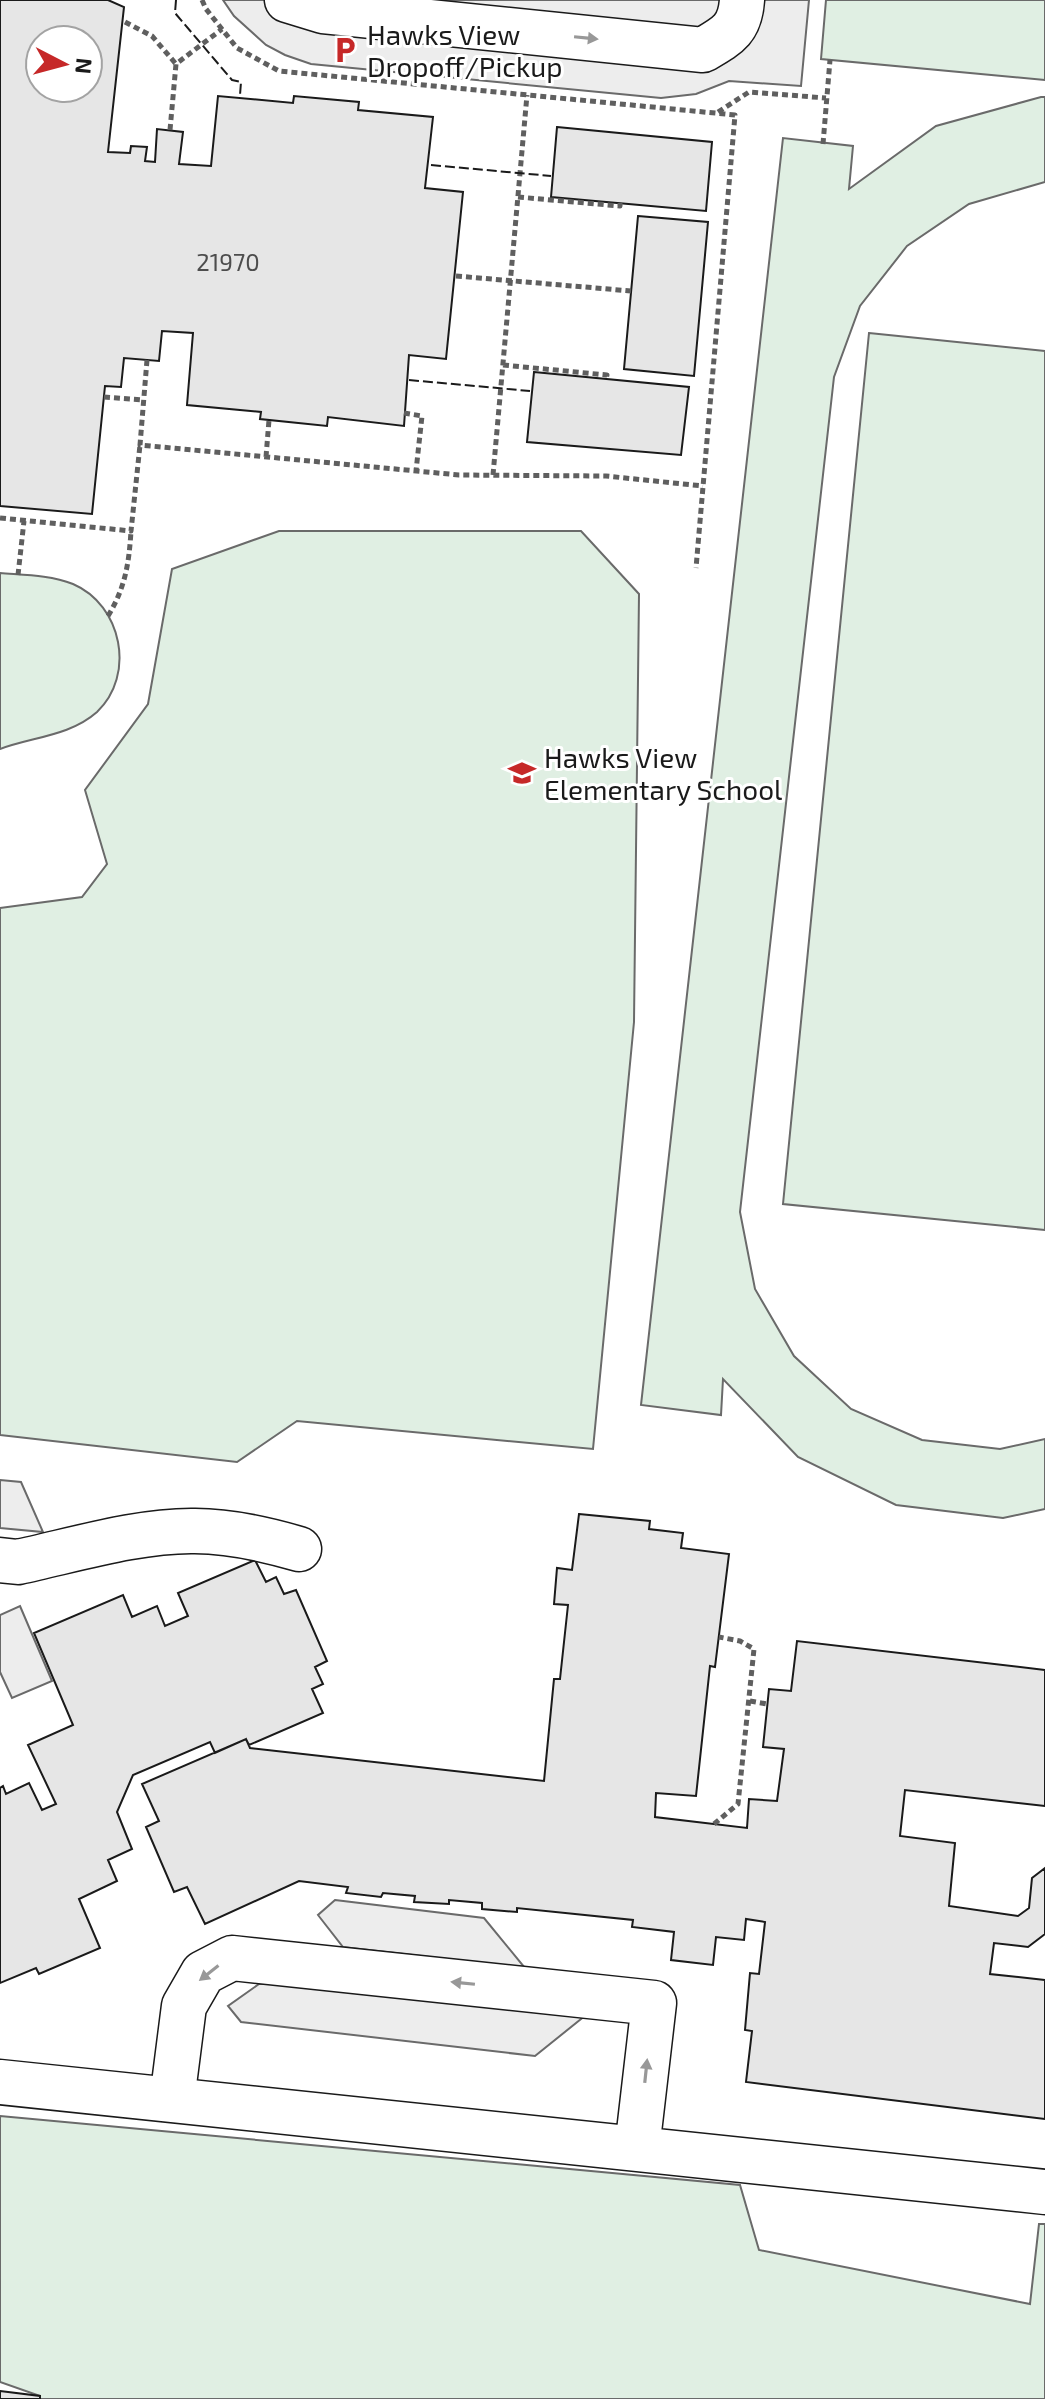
<svg xmlns="http://www.w3.org/2000/svg" width="1045" height="2399" font-family="'Exo 2',sans-serif">
  <style>
    .green { fill: #e0efe3; stroke: #6a6a6a; stroke-width: 2 }
    .parking { fill: #ededed; stroke: #6a6a6a; stroke-width: 2 }
    .building { fill: #e6e6e6; stroke: #1a1a1a; stroke-width: 2; fill-rule: evenodd }
    .lines { fill: none; stroke-linecap: round; stroke-linejoin: round }
    .minor-casing { stroke: #1a1a1a; stroke-width: 47 }
    .path { stroke: #5f5f5f; stroke-width: 5; stroke-dasharray: 6 4; stroke-linecap: butt }
    .minor { stroke: #fff; stroke-width: 44 }
    .fence { stroke: #1a1a1a; stroke-width: 2; stroke-dasharray: 10 4; stroke-linecap: butt }
    .oneway { fill: #989898 }
    .labels { text-anchor: middle; dominant-baseline: central; stroke-width: 6; stroke-linejoin: round; paint-order: stroke }
    .number-label { font-size: 24px; fill: #4d4d4d }
    .poi-label { font-size: 28px; fill: #1a1a1a; stroke: #fff; text-anchor: start }
  </style>
  <rect width="100%" height="100%" fill="#fff"/>
  <!-- green -->
  <path class="green" d="M 826,0 L 1045,0 L 1045,80 L 821,59 Z
    M 1041,97 L 1045,97 L 1045,182 L 969,204 L 907,246 L 860,306 L 834,377 L 740,1212 L 755,1289 L 794,1356 L 851,1409 L 922,1440 L 1000,1449 L 1045,1439 L 1045,1509 L 1003,1518 L 896,1505 L 798,1457 L 723,1379 L 721,1415 L 641,1405 L 783,138 L 853,146 L 849,189 L 936,126 Z
    M 869,333 L 1045,351 L 1045,1230 L 783,1204 Z
    M 279,531 L 581,531 L 639,594 L 634,1022 L 593,1449 L 297,1421 L 237,1462 L 0,1435 L 0,908 L 82,897 L 107,864 L 85,790 L 148,704 L 172,569 Z
    M 0,573 C 24,575 50,575 73,584 C 122,605 136,675 97,712 C 70,736 32,737 0,749 Z
    M 0,2116 L 740,2185 L 759,2250 L 1030,2304 L 1039,2224 L 1045,2224 L 1045,2399 L 40,2399 L 40,2396 L 0,2382 Z"/>
  <!-- parking -->
  <path class="parking" d="M 223,0 L 809,0 L 801,86 L 729,81 L 696,94 L 661,98 L 311,64 L 285,55 L 266,45 L 234,16 Z
    M 0,1480 L 21,1482 L 43,1532 L 0,1528 Z
    M 20,1606 L 52,1681 L 12,1698 L 0,1672 L 0,1615 Z
    M 335,1900 L 484,1918 L 525,1968 L 343,1947 L 318,1915 Z
    M 291,1982 L 586,2015 L 535,2056 L 241,2022 L 228,2006 L 259,1984 Z"/>
  <!-- building -->
  <path class="building" d="M 0,0 L 108,0 L 124,7 L 108,152 L 130,153 L 131,146 L 147,147 L 145,161 L 155,162 L 157,129 L 183,132 L 179,164 L 211,166 L 218,96 L 293,103 L 294,96 L 359,102 L 358,110 L 433,117 L 425,188 L 463,192 L 446,359 L 409,355 L 404,426 L 328,417 L 327,426 L 260,419 L 261,412 L 187,405 L 193,333 L 162,331 L 159,361 L 124,358 L 121,387 L 105,386 L 92,514 L 0,506 ZM 40,40 L 88,40 L 88,88 L 40,88 Z
    M 557,127 L 712,142 L 706,211 L 551,197 Z
    M 638,216 L 708,222 L 694,376 L 624,369 Z
    M 534,372 L 689,387 L 681,455 L 527,442 Z
    M 579,1514 L 650,1521 L 649,1529 L 683,1533 L 681,1548 L 729,1554 L 715,1667 L 710,1666 L 696,1796 L 656,1793 L 655,1817 L 747,1828 L 749,1799 L 777,1801 L 784,1749 L 763,1747 L 769,1689 L 791,1691 L 797,1641 L 1045,1670 L 1045,1806 L 905,1790 L 900,1836 L 955,1843 L 949,1906 L 1018,1916 L 1029,1908 L 1032,1878 L 1045,1868 L 1045,1934 L 1028,1947 L 994,1943 L 990,1974 L 1045,1980 L 1045,2119 L 746,2082 L 752,2031 L 745,2030 L 750,1973 L 759,1974 L 765,1922 L 746,1919 L 744,1940 L 716,1937 L 713,1965 L 671,1960 L 674,1932 L 632,1927 L 633,1920 L 517,1908 L 517,1912 L 482,1909 L 482,1903 L 449,1900 L 449,1904 L 414,1902 L 415,1896 L 383,1893 L 381,1897 L 346,1893 L 348,1887 L 299,1881 L 205,1924 L 187,1887 L 174,1892 L 146,1827 L 159,1821 L 142,1784 L 246,1739 L 250,1748 L 544,1781 L 554,1679 L 560,1679 L 568,1605 L 554,1604 L 557,1568 L 572,1570 Z
    M 255,1560 L 266,1582 L 276,1577 L 284,1594 L 296,1590 L 327,1661 L 315,1667 L 323,1684 L 312,1689 L 323,1713 L 249,1745 L 246,1739 L 215,1753 L 210,1742 L 133,1775 L 117,1812 L 132,1849 L 108,1860 L 117,1881 L 79,1899 L 100,1948 L 39,1974 L 36,1968 L 0,1983 L 0,1788 L 3,1786 L 6,1794 L 29,1783 L 42,1810 L 56,1804 L 28,1745 L 73,1725 L 34,1633 L 123,1595 L 132,1617 L 157,1606 L 165,1626 L 188,1616 L 178,1593 Z
    M 0,2391 L 40,2396 L 40,2399 L 0,2399 Z"/>
  <g class="lines">
    <!-- minor casing -->
    <g class="minor-casing">
      <path id="minor" d="M 287,0 L 323,11 L 703,50 C 727,36 740,30 742,0
        M 0,1560 L 18,1562 C 74,1550 139,1530 195,1531 C 230,1531 265,1539 299,1549
        M 0,2082 L 1045,2192
        M 172,2100 L 184,2006 L 203,1973 L 232,1958 L 654,2003 L 637,2149"/>
    </g>
    <!-- path -->
    <path class="path" d="M 202,0 L 206,9 L 237,48 L 279,71 L 735,115 L 696,568
      M 125,22 L 152,36 L 176,64
      M 718,112 L 749,92 L 826,98
      M 170,130 L 176,64 L 222,29
      M 823,144 L 830,60
      M 518,197 L 620,206 L 620,203
      M 456,276 L 631,291
      M 147,360 L 140,445 L 459,475 L 606,476 L 703,486
      M 503,365 L 607,375 L 606,379
      M 104,397 L 143,400
      M 404,413 L 422,416 L 416,471
      M 266,457 L 269,420
      M 493,475 L 527,95
      M 0,518 L 131,531 L 140,445
      M 18,575 L 24,521
      M 108,616 C 125,588 129,564 131,531
      M 750,1701 L 767,1704
      M 714,1824 L 738,1804 L 754,1649 L 740,1641 L 719,1637"/>
    <!-- minor -->
    <use href="#minor" class="minor"/>
    <!-- fence -->
    <path class="fence" d="M 176,0 L 175,13 L 232,80 L 241,82 L 240,95
      M 431,165 L 551,176
      M 409,380 L 530,391"/>
  </g>
  <!-- one-way arrows -->
  <defs><path id="oneway-solid" d="M-6-.8H1V-3.2L6.5 0L1 3.2V.8H-6Z" transform="scale(2)"/></defs>
  <g class="oneway">
    <use href="#oneway-solid" transform="translate(586 38) rotate(6)"/>
    <use href="#oneway-solid" transform="translate(209 1973) rotate(142)"/>
    <use href="#oneway-solid" transform="translate(463 1983) rotate(-174)"/>
    <use href="#oneway-solid" transform="translate(646 2071) rotate(-84)"/>
  </g>
  <!-- icons -->
  <defs>
    <g id="parking-bare" transform="scale(2.16)"><path d="M-3.5-5.5H1a3.5 3.5 0 0 1 0 7H-1V5.5H-3.5ZM-1-3.4V-.6H.8a1.4 1.4 0 0 0 0-2.8Z" fill="#c62828" stroke="#fff" stroke-width="2.5" paint-order="stroke"/></g>
    <g id="school-bare" transform="scale(2.16)"><path d="M0-5L7-2L0 1L-7-2ZM-4 1L0 2.5L4 1V4Q0 6-4 4Z" fill="#c62828" stroke="#fff" stroke-width="2.5" paint-order="stroke"/></g>
  </defs>
  <g fill-rule="evenodd">
    <use href="#parking-bare" x="345" y="50"/>
    <use href="#school-bare" x="522" y="773"/>
  </g>
  <g class="labels">
    <!-- number labels -->
    <g class="number-label">
      <text x="228" y="261">21970</text>
    </g>
    <!-- poi labels -->
    <g class="poi-label">
      <text x="367" y="34">Hawks View<tspan x="367" dy="32">Dropoff/Pickup</tspan></text>
      <text x="544" y="757">Hawks View<tspan x="544" dy="32">Elementary School</tspan></text>
    </g>
  </g>
  <!-- north arrow -->
  <g transform="translate(64 64) rotate(96)"><circle r="38" fill="#ffffff" stroke="#a3a3a3" stroke-width="2"/>
  <path d="M0-6L14 30L0 20L-14 30Z" fill="#c62828"/>
  <text y="-12" font-size="22" font-weight="bold" text-anchor="middle" fill="#1a1a1a">N</text>
  </g>
</svg>
